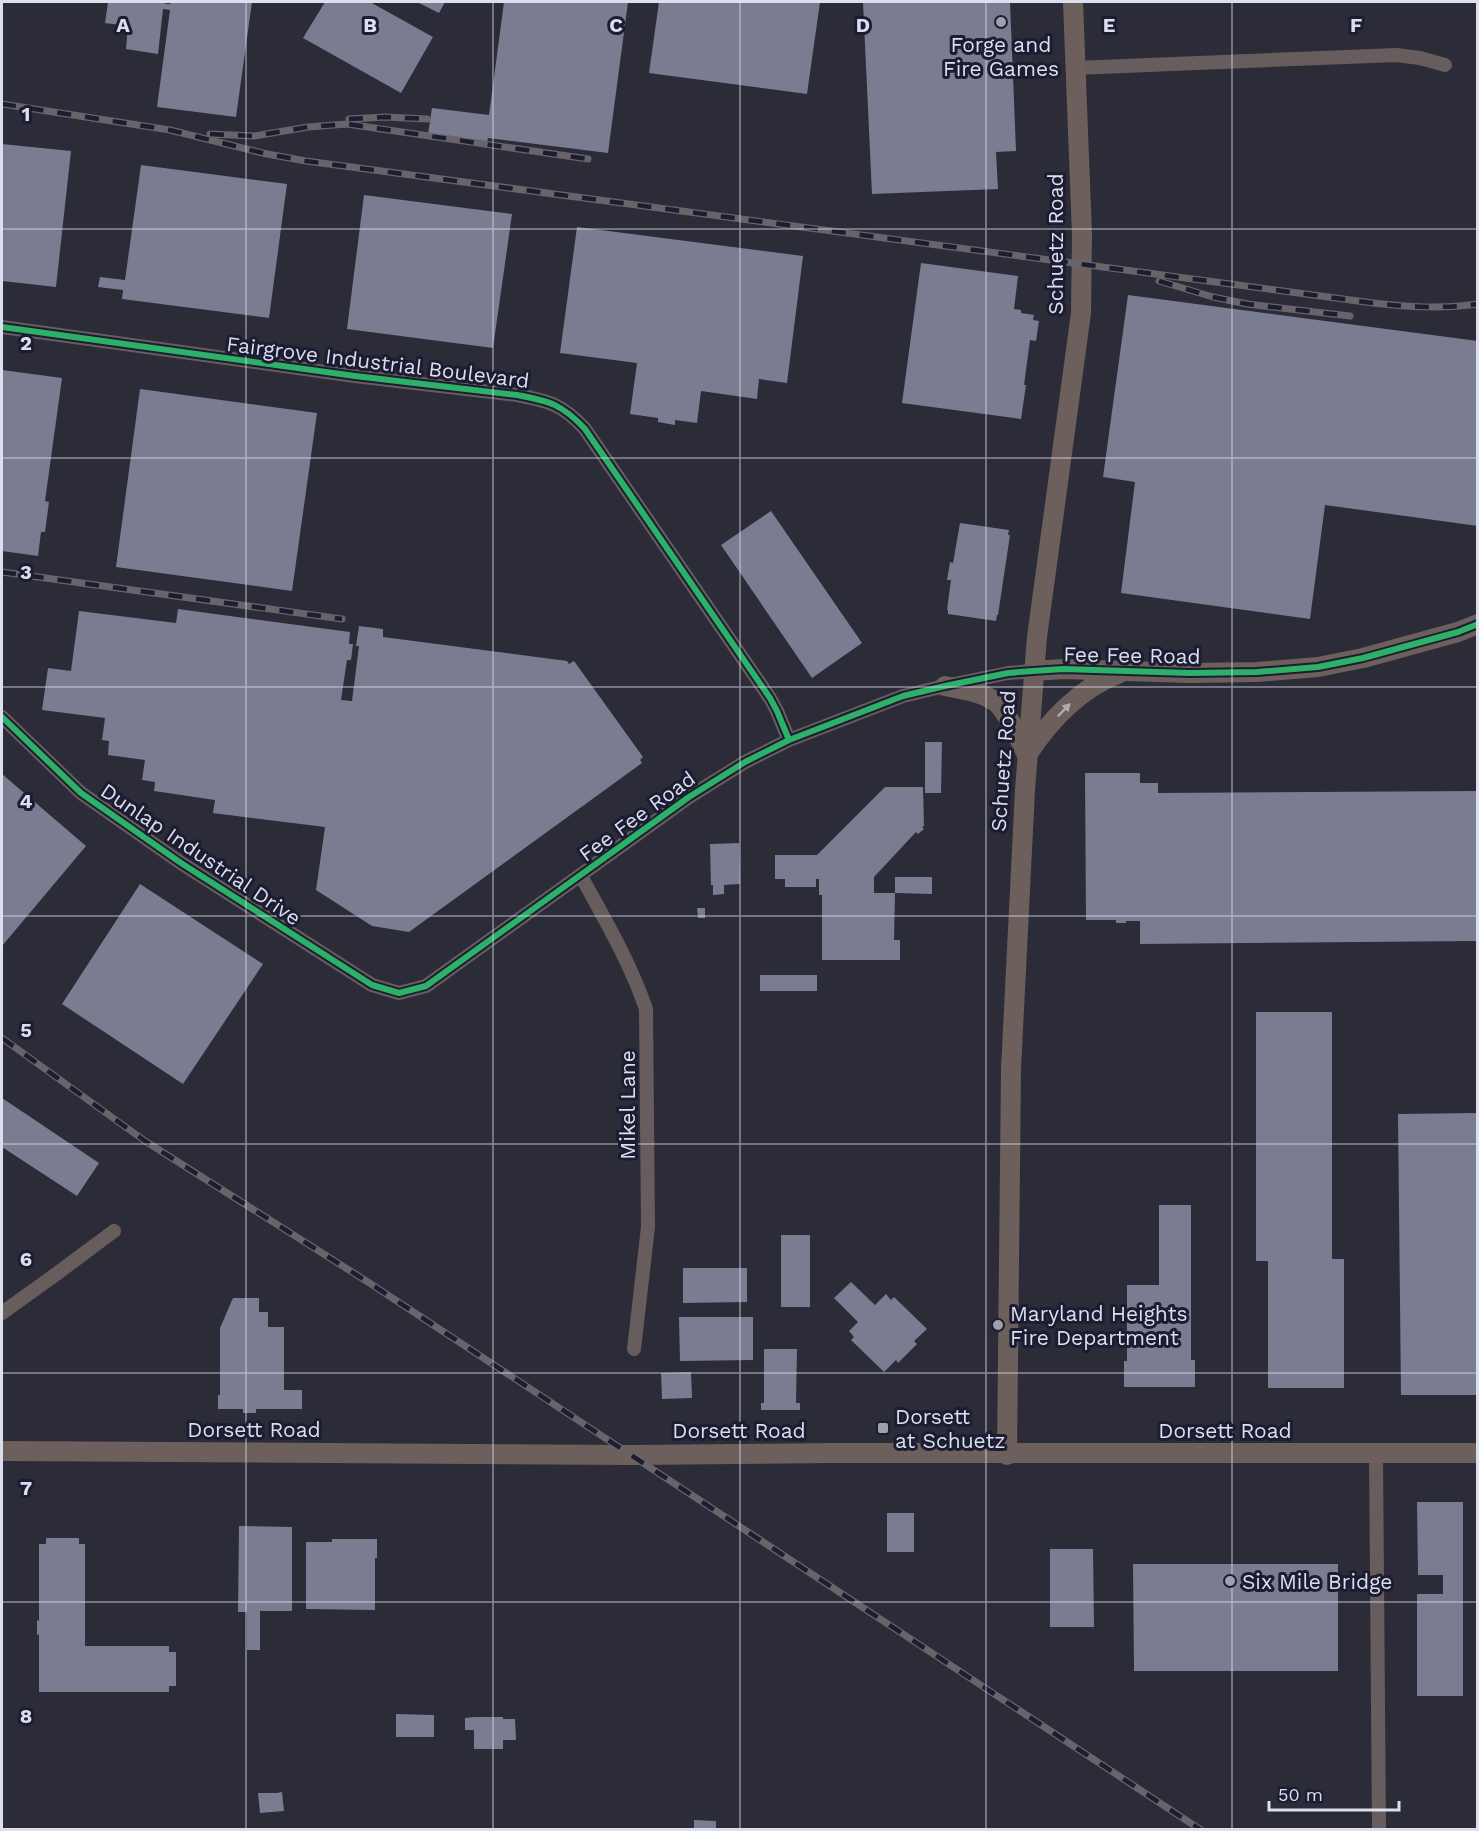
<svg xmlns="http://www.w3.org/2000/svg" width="1479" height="1831" font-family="'Work Sans',sans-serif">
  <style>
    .building { fill: #7a7c92 }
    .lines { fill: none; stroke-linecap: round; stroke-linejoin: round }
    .street { stroke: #675d5c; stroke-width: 14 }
    .secondary { stroke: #6d5f5c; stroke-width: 20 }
    .rail-casing { stroke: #696469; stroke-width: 7 }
    .rail { stroke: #1c1d33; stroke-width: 4.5; stroke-dasharray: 14; stroke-linecap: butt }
    .cycleway-casing { stroke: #1c1d33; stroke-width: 10 }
    .cycleway { stroke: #2db169; stroke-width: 6 }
    .oneway { fill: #b0acb4 }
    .grid { fill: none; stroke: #dcdfee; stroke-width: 1.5; stroke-opacity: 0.55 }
    .poi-dot { fill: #9ea0ae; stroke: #1c1d33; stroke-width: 2 }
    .labels { text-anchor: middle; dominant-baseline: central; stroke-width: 6; stroke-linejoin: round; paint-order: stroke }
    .poi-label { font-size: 21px; fill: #dcdfee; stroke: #1c1d33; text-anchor: start }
    .street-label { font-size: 21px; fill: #dcdfee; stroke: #1c1d33 }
    .grid-label { font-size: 20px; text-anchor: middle; font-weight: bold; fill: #dcdfee; stroke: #1c1d33; stroke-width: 6; stroke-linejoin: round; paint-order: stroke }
  </style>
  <rect width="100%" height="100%" fill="#2b2c37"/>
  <!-- building -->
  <path class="building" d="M 108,2 L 165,2 L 165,4 L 170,4 L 171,2 L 252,2 L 236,117 L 157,107 L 170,10 L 163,9 L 158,54 L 126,49 L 128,26 L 105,23 Z
    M 325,2 L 370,2 L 433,37 L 401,93 L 303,38 Z
    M 417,2 L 445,2 L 439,13 Z
    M 504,2 L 628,2 L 608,153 L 488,138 L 487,142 L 428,134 L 432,108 L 489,115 Z
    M 659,2 L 820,2 L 807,94 L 649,73 Z
    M 863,2 L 1010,2 L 1016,151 L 996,152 L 998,189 L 872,194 Z
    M 2,144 L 71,151 L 56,287 L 2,281 Z
    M 141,165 L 287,184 L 269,318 L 122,299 L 123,290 L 98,287 L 100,277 L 125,280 Z
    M 364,195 L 512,214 L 493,348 L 347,329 Z
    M 577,227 L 803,256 L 787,383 L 759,379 L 757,399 L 701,391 L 697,423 L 675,420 L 675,425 L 658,422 L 658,418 L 630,414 L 637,363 L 560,353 Z
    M 921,263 L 1018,276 L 1014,309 L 1021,310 L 1021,313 L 1034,315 L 1033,320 L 1039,321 L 1036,341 L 1030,340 L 1024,385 L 1026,385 L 1021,419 L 902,403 Z
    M 1128,295 L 1478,341 L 1478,526 L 1325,505 L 1310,619 L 1121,593 L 1135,482 L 1103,477 Z
    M 2,370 L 62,378 L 45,501 L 49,502 L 45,532 L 41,532 L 38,556 L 2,551 Z
    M 140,389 L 317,413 L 292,591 L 116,567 Z
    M 771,511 L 862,643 L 812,678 L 721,545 Z
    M 960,523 L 1009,530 L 1008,535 L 1010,535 L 998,615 L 997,615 L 996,621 L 948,614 L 948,610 L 947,610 L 951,580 L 947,580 L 950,562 L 953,563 Z
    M 178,609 L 350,632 L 349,644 L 353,644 L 351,660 L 347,660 L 341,700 L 352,701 L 359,646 L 356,646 L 359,626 L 383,629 L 383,637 L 567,661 L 569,664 L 574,661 L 643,757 L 640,760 L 642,763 L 409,932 L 372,926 L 316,890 L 325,827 L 213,813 L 215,800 L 154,791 L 155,782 L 142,780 L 145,760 L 108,755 L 109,741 L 102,740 L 105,718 L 42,710 L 48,668 L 71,671 L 79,611 L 176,623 Z
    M 925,742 L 942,742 L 941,793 L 925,793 Z
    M 1085,773 L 1140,773 L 1140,783 L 1158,783 L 1158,793 L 1478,791 L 1478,941 L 1140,944 L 1140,921 L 1126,921 L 1126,923 L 1116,923 L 1116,920 L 1086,920 Z
    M 2,774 L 86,846 L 2,946 Z
    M 885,787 L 923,787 L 924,826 L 922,827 L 924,829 L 918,834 L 916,832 L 874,877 L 874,893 L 895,893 L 894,940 L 900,940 L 900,960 L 822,960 L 822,895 L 819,895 L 819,879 L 816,879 L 816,887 L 785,887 L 785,879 L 775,879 L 775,855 L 817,855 Z
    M 739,843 L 740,884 L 724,885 L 724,894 L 713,895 L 713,885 L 711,885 L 710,844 Z
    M 895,877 L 932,877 L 932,894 L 895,893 Z
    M 140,884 L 263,964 L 183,1084 L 62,1004 Z
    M 697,908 L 705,908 L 705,918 L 698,918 Z
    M 760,975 L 817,975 L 817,991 L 760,991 Z
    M 1256,1012 L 1332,1012 L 1332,1259 L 1344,1259 L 1344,1388 L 1268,1388 L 1268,1261 L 1256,1261 Z
    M 2,1098 L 99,1163 L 77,1196 L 2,1147 Z
    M 1478,1113 L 1478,1395 L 1401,1395 L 1398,1114 Z
    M 1159,1205 L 1191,1205 L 1191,1360 L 1195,1360 L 1195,1387 L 1124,1387 L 1124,1361 L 1127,1361 L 1127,1285 L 1159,1285 Z
    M 781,1235 L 810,1235 L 810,1307 L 781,1307 Z
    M 683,1268 L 747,1268 L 747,1302 L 683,1303 Z
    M 851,1282 L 875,1305 L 886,1294 L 891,1300 L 894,1297 L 927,1329 L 914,1341 L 917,1344 L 898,1363 L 896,1360 L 884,1372 L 851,1340 L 854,1337 L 849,1331 L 858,1322 L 834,1298 Z
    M 233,1298 L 259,1298 L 259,1312 L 268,1312 L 268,1327 L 284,1327 L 284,1390 L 302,1390 L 302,1409 L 256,1409 L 256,1413 L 243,1413 L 243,1409 L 218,1409 L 218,1395 L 220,1395 L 220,1328 Z
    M 679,1317 L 753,1317 L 753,1360 L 680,1361 Z
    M 764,1349 L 797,1349 L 796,1403 L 800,1403 L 800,1410 L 761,1410 L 761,1403 L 764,1403 Z
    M 691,1372 L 692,1398 L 662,1399 L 661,1373 Z
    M 1417,1502 L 1463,1502 L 1463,1696 L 1417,1696 L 1417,1594 L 1443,1594 L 1443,1575 L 1418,1575 Z
    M 887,1513 L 914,1513 L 914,1552 L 887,1552 Z
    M 239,1526 L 292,1527 L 292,1611 L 260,1611 L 260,1650 L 247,1650 L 247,1612 L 238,1612 Z
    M 46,1538 L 79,1538 L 79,1544 L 85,1544 L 85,1646 L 169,1646 L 169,1652 L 176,1652 L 176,1686 L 169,1686 L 169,1692 L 39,1692 L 39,1634 L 37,1635 L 37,1620 L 39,1621 L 39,1544 L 46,1544 Z
    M 332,1539 L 377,1539 L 377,1558 L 375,1558 L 375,1610 L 306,1609 L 306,1542 L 332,1542 Z
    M 1050,1549 L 1093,1549 L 1094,1627 L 1050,1627 Z
    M 1133,1564 L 1338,1564 L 1338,1671 L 1134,1671 Z
    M 396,1714 L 434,1715 L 434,1737 L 396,1737 Z
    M 474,1717 L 503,1717 L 503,1719 L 515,1719 L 516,1740 L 503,1740 L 503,1749 L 474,1749 L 474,1730 L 465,1730 L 465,1718 Z
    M 277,1793 L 282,1792 L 284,1811 L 260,1813 L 258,1793 Z
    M 694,1820 L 716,1821 L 716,1830 L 694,1830 Z"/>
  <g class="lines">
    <!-- street -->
    <path class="street" d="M 1075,68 L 1396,55 L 1420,58 L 1445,65
      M 2,327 L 355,376 L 517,395 C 549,401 562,404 585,429 L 770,698 L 777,711 L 789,740
      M 2,717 L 81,793 L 181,863 L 372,985 L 399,993 L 426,986 L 689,797 L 745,762 L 789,740 L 903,696 L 945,686 L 1008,673 L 1033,671
      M 581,876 C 605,920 630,962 646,1009 L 648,1227 L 634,1349
      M 2,1313 L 59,1272 L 114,1231
      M 1376,1453 L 1379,1830"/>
    <!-- secondary -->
    <path class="secondary" d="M 1033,671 L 1063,669 L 1190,673 L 1257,672 L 1318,667 L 1363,658 L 1458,632 L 1478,624
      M 945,686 C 961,689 985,692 998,704 C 1007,713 1020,740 1026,753
      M 1027,755 C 1049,721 1081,687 1120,673
      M 2,1451 L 632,1455 L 832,1453 L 1478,1453
      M 1007,1455 L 1011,1069 L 1025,790 L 1037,637 L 1081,313 L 1082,235 L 1073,2"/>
    <!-- rail casing -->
    <g class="rail-casing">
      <path id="rail" d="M 2,104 L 170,130 L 267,154 L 306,161 L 1373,303 C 1409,307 1442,309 1478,304
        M 349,119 L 385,117 L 427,119
        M 210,134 L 254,136 L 308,127 L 347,124 L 588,159
        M 1159,281 L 1213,297 L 1247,304 L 1350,316
        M 2,572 L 342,619
        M 2,1038 L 145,1141 L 371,1284 L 1201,1830"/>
    </g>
    <!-- rail -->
    <use href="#rail" class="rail"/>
    <!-- cycleway casing -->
    <g class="cycleway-casing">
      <path id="cycleway" d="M 2,327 L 355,376 L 517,395 C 549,401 562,404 585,429 L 770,698 L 777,711 L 789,740
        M 2,717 L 81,793 L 181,863 L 372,985 L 399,993 L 426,986 L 689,797 L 745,762 L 789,740 L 903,696 L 945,686 L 1008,673 L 1033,671 L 1063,669 L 1190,673 L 1257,672 L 1318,667 L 1363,658 L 1458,632 L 1478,624"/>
    </g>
    <!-- cycleway -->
    <use href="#cycleway" class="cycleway"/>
  </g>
  <!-- one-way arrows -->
  <defs><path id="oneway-solid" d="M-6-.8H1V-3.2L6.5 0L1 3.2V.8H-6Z" transform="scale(1.5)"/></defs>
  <use class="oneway" href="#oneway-solid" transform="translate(1064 710) rotate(-46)"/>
  <!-- grid -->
  <path class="grid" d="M 246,2 L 246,1830M 493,2 L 493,1830M 740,2 L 740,1830M 986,2 L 986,1830M 1232,2 L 1232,1830M 2,229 L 1478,229M 2,458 L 1478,458M 2,687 L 1478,687M 2,916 L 1478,916M 2,1144 L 1478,1144M 2,1373 L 1478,1373M 2,1602 L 1478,1602"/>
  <!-- markers -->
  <g class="poi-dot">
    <circle cx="1001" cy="22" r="6"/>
    <circle cx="998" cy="1325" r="6"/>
    <rect x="877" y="1422" width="12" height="12" rx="3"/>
    <circle cx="1230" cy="1581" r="6"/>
  </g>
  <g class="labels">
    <!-- poi labels -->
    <g class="poi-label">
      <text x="1001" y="44" text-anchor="middle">Forge and<tspan x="1001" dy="24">Fire Games</tspan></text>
      <text x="1010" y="1313">Maryland Heights<tspan x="1010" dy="24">Fire Department</tspan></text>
      <text x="895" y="1416">Dorsett<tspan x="895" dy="24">at Schuetz</tspan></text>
      <text x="1242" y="1581">Six Mile Bridge</text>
    </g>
    <!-- street labels -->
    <g class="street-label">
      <text transform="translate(1055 244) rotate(-90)">Schuetz Road</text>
      <text transform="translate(378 362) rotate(7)">Fairgrove Industrial Boulevard</text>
      <text transform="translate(1132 655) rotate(1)">Fee Fee Road</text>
      <text transform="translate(1003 761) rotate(-86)">Schuetz Road</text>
      <text transform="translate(637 816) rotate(-36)">Fee Fee Road</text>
      <text transform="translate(201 854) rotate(34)">Dunlap Industrial Drive</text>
      <text transform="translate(627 1105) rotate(-90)">Mikel Lane</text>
      <text x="254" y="1429">Dorsett Road</text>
      <text x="739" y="1430">Dorsett Road</text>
      <text x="1225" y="1430">Dorsett Road</text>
    </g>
  </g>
  <g class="grid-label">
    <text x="123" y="32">A</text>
    <text x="370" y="32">B</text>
    <text x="616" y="32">C</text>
    <text x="863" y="32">D</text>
    <text x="1109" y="32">E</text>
    <text x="1356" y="32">F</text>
    <text x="26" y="121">1</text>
    <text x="26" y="350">2</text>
    <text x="26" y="579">3</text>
    <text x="26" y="808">4</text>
    <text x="26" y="1037">5</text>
    <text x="26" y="1266">6</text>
    <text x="26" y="1495">7</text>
    <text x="26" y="1723">8</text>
  </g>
  <!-- border -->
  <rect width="1479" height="1831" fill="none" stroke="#dcdfee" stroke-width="6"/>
  <!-- scale -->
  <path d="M1269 1801v9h130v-9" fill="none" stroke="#dcdfee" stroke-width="3"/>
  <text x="1278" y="1801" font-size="18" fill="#dcdfee" stroke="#1c1d33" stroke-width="4.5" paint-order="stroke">50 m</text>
</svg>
